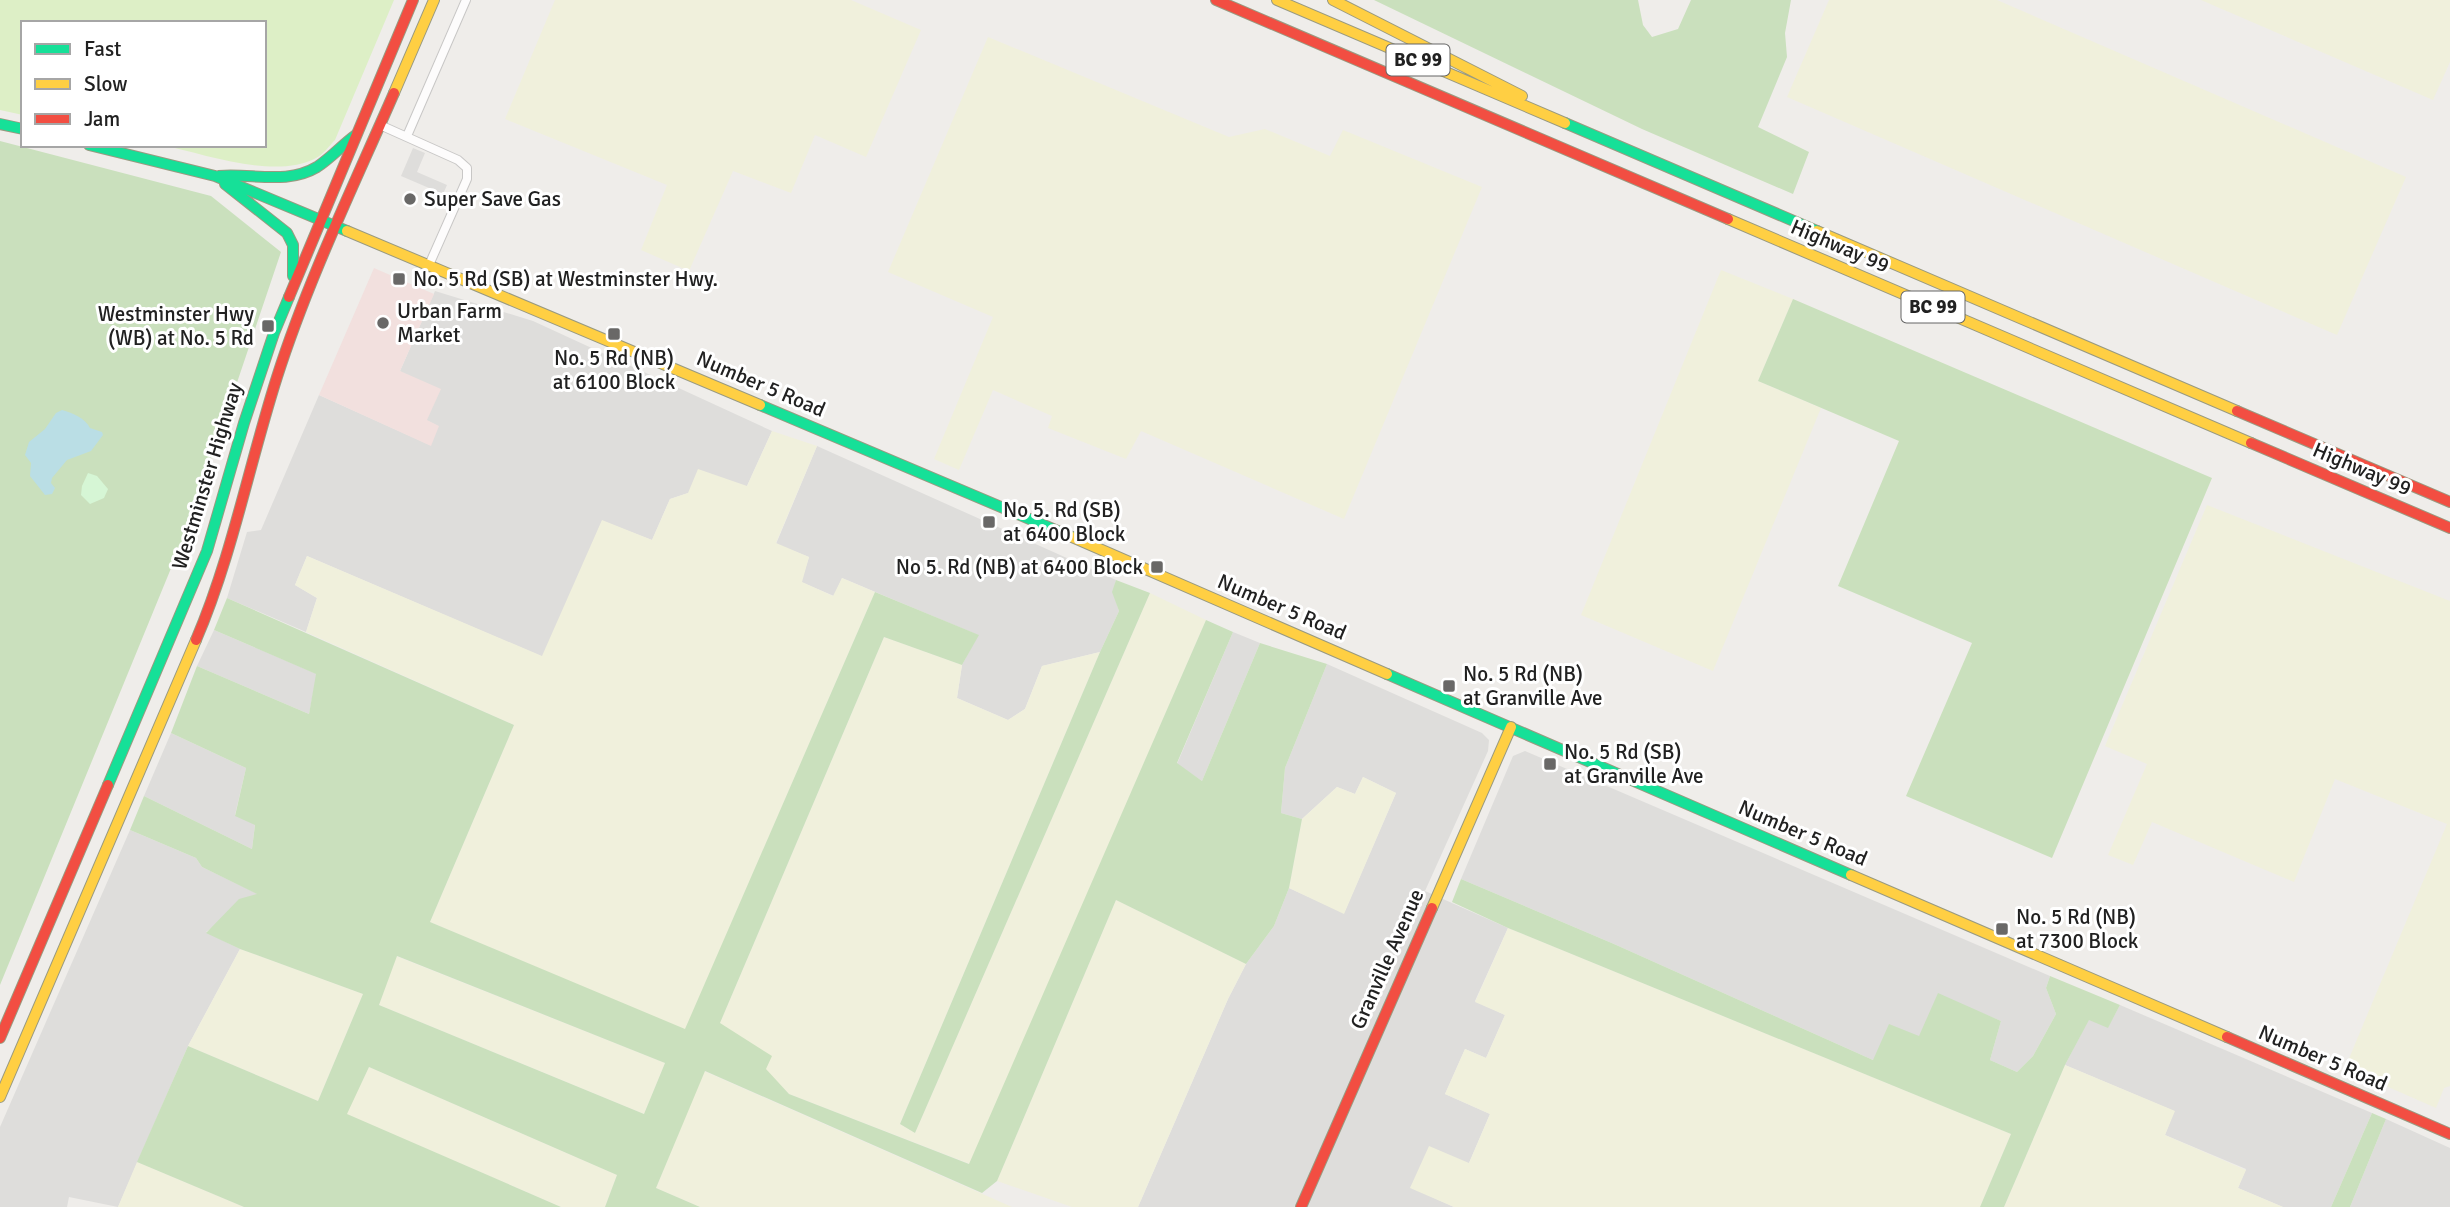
<svg xmlns="http://www.w3.org/2000/svg" width="2450" height="1207" font-family="Signika,sans-serif">
  <style>
    .residential { fill: #dedddb }
    .commercial { fill: #f2e0de }
    .farmland { fill: #f0f0dc }
    .grass { fill: #ddefc6 }
    .forest { fill: #cae0bd; fill-rule: evenodd }
    .park { fill: #d6f6d5 }
    .water { fill: #badee5 }
    .lines { fill: none; stroke-linecap: round; stroke-linejoin: round }
    .street-casing { stroke: #c8c7c6; stroke-width: 10 }
    .fast-casing { stroke: #999a80; stroke-width: 12 }
    .slow-casing { stroke: #999a80; stroke-width: 12 }
    .jam-casing { stroke: #999a80; stroke-width: 12 }
    .street { stroke: #fdfcfc; stroke-width: 8 }
    .fast { stroke: #16e098; stroke-width: 10 }
    .slow { stroke: #ffcf43; stroke-width: 10 }
    .jam { stroke: #f24e42; stroke-width: 10 }
    .poi-dot { fill: #696867; stroke: #fff; stroke-width: 2.5 }
    .labels { text-anchor: middle; dominant-baseline: central; stroke-width: 6; stroke-linejoin: round; paint-order: stroke }
    .shield { fill: #fff; stroke: #646464; stroke-width: 2 }
    .shield-label { font-size: 19px; font-weight: bold; fill: #212121 }
    .poi-label { font-size: 21px; fill: #212121; stroke: #fff; text-anchor: start }
    .street-label { font-size: 21px; fill: #212121; stroke: #fff }
  </style>
  <rect width="100%" height="100%" fill="#efedea"/>
  <!-- residential -->
  <path class="residential" d="M 413,148 L 425,153 L 417,172 L 447,185 L 443,194 L 401,176 Z
    M 435,291 L 533,321 L 772,431 L 747,486 L 688,493 L 670,499 L 652,540 L 602,521 L 543,657 L 307,556 L 295,585 L 317,598 L 306,632 L 227,598 L 247,532 L 261,530 L 319,395 L 430,445 L 427,421 L 400,371 Z
    M 817,446 L 1116,580 L 1113,592 L 1119,611 L 1100,652 L 1042,666 L 1025,709 L 1008,720 L 957,698 L 962,665 L 978,635 L 842,578 L 834,596 L 801,582 L 809,557 L 776,544 Z
    M 214,630 L 317,674 L 309,714 L 197,666 Z
    M 1233,632 L 1260,643 L 1202,781 L 1177,764 Z
    M 1327,664 L 1482,733 L 1489,740 L 1488,751 L 1425,891 L 1508,928 L 1475,1001 L 1505,1015 L 1486,1058 L 1465,1049 L 1445,1094 L 1490,1114 L 1469,1163 L 1410,1187 L 1454,1207 L 1138,1207 L 1228,999 L 1246,964 L 1274,926 L 1289,888 L 1344,913 L 1396,793 L 1363,777 L 1355,794 L 1337,787 L 1302,819 L 1281,813 L 1285,768 Z
    M 171,733 L 246,768 L 235,815 L 255,824 L 252,849 L 144,796 Z
    M 1525,751 L 2050,976 L 2046,988 L 2056,1014 L 2033,1056 L 2017,1072 L 1990,1060 L 2001,1021 L 1977,1011 L 1919,1036 L 1873,1060 L 1614,944 L 1461,879 L 1513,756 Z
    M 130,830 L 196,858 L 202,867 L 258,894 L 206,932 L 240,949 L 188,1046 L 118,1207 L 69,1197 L 67,1207 L 0,1207 L 0,1127 Z
    M 2120,1005 L 2372,1113 L 2331,1207 L 2283,1207 L 2238,1188 L 2246,1169 L 2165,1135 L 2174,1111 L 2065,1065 L 2089,1019 L 2108,1027 Z
    M 2386,1119 L 2450,1148 L 2450,1207 L 2350,1207 Z"/>
  <!-- commercial -->
  <path class="commercial" d="M 374,268 L 434,294 L 400,371 L 441,389 L 427,420 L 439,426 L 431,446 L 319,395 Z"/>
  <!-- farmland -->
  <path class="farmland" d="M 555,0 L 851,0 L 921,30 L 866,157 L 815,135 L 791,193 L 733,171 L 689,271 L 641,250 L 667,185 L 505,119 Z
    M 1829,0 L 1997,0 L 2406,177 L 2337,335 L 1787,97 Z
    M 2201,0 L 2450,0 L 2450,62 L 2433,100 Z
    M 988,37 L 1229,137 L 1265,129 L 1330,156 L 1343,130 L 1482,187 L 1344,519 L 1141,431 L 1126,459 L 1048,428 L 1052,416 L 993,390 L 959,470 L 934,459 L 993,317 L 888,272 Z
    M 1721,270 L 1793,299 L 1758,381 L 1821,408 L 1713,671 L 1581,615 Z
    M 772,431 L 817,446 L 776,543 L 809,557 L 802,582 L 833,596 L 842,578 L 875,592 L 685,1030 L 430,922 L 514,725 L 306,632 L 317,598 L 295,585 L 307,556 L 542,656 L 602,520 L 652,540 L 670,499 L 688,493 L 698,469 L 747,486 Z
    M 2207,505 L 2450,601 L 2450,1086 L 2444,1088 L 2436,1108 L 2345,1068 L 2447,824 L 2335,779 L 2294,882 L 2152,822 L 2133,865 L 2108,855 L 2147,764 L 2105,746 Z
    M 1150,593 L 1206,620 L 970,1164 L 789,1094 L 720,1023 L 884,637 L 962,665 L 957,698 L 1008,720 L 1025,709 L 1042,666 L 1100,652 L 900,1124 L 915,1133 Z
    M 1363,777 L 1396,793 L 1344,914 L 1289,888 L 1302,819 L 1337,787 L 1355,794 Z
    M 1116,900 L 1246,964 L 1228,999 L 1138,1207 L 1072,1207 L 997,1181 Z
    M 1508,928 L 2011,1134 L 1980,1207 L 1454,1207 L 1410,1188 L 1429,1146 L 1469,1163 L 1490,1114 L 1445,1094 L 1465,1049 L 1486,1058 L 1505,1015 L 1475,1002 Z
    M 240,949 L 363,994 L 318,1101 L 188,1046 Z
    M 396,956 L 665,1063 L 644,1114 L 379,1005 Z
    M 2065,1065 L 2175,1111 L 2165,1135 L 2246,1170 L 2238,1188 L 2283,1207 L 2004,1207 Z
    M 369,1067 L 617,1175 L 605,1207 L 561,1207 L 346,1114 Z
    M 704,1071 L 1012,1207 L 700,1207 L 656,1188 Z
    M 137,1162 L 244,1207 L 118,1207 Z"/>
  <!-- grass -->
  <path class="grass" d="M 0,0 L 394,0 L 335,140 C 329,146 323,155 316,158 C 275,180 205,154 162,145 L 264,145 L 264,23 L 23,23 L 23,115 L 0,110 Z"/>
  <!-- forest -->
  <path class="forest" d="M 1374,0 L 1638,0 L 1643,25 L 1652,37 L 1678,29 L 1691,0 L 1791,0 L 1785,33 L 1787,57 L 1758,127 L 1809,152 L 1793,194 L 1642,129 Z
    M 0,141 L 211,196 L 281,252 L 190,522 L 0,985 Z
    M 1793,299 L 2212,478 L 2052,858 L 1906,796 L 1972,643 L 1838,586 L 1899,441 L 1758,381 Z
    M 1116,580 L 1150,593 L 915,1133 L 900,1124 L 1100,652 L 1119,611 L 1112,592 Z
    M 875,592 L 979,635 L 962,665 L 884,637 L 720,1023 L 772,1056 L 766,1069 L 789,1094 L 969,1164 L 1206,620 L 1233,632 L 1177,763 L 1202,781 L 1260,643 L 1327,664 L 1285,768 L 1281,813 L 1302,819 L 1289,888 L 1274,926 L 1246,964 L 1116,900 L 997,1181 L 982,1193 L 705,1071 L 656,1188 L 700,1207 L 605,1207 L 617,1175 L 369,1067 L 347,1114 L 561,1207 L 244,1207 L 137,1162 L 188,1046 L 318,1101 L 363,994 L 240,949 L 206,933 L 239,899 L 257,894 L 202,867 L 196,858 L 130,830 L 144,796 L 252,849 L 255,825 L 235,816 L 246,768 L 171,733 L 197,666 L 309,714 L 316,674 L 214,630 L 227,598 L 514,725 L 430,922 L 685,1029 ZM 397,956 L 665,1063 L 644,1114 L 379,1005 Z
    M 1461,879 L 1614,944 L 1873,1060 L 1889,1024 L 1919,1036 L 1938,993 L 2001,1021 L 1990,1060 L 2017,1072 L 2033,1056 L 2056,1014 L 2046,988 L 2050,976 L 2120,1005 L 2108,1028 L 2089,1020 L 2065,1065 L 2004,1207 L 1980,1207 L 2011,1134 L 1508,928 L 1452,902 Z
    M 2372,1113 L 2386,1119 L 2350,1207 L 2331,1207 Z"/>
  <!-- park -->
  <path class="park" d="M 88,473 L 97,476 L 108,489 L 104,498 L 90,504 L 81,495 L 82,486 Z"/>
  <!-- water -->
  <path class="water" d="M 62,410 C 73,413 85,418 90,428 L 102,432 L 103,435 L 91,451 L 67,460 L 52,478 L 51,483 L 55,488 L 52,494 L 45,495 L 30,476 L 31,463 L 25,455 L 29,442 L 45,429 L 56,413 Z"/>
  <g class="lines">
    <!-- street casing -->
    <g class="street-casing">
      <path id="street" d="M 380,125 L 458,160 L 467,168 L 467,179 L 429,265
        M 407,136 L 466,0"/>
    </g>
    <!-- fast casing -->
    <g class="fast-casing">
      <path id="fast" d="M 1565,123 L 1817,231
        M 0,124 L 23,129
        M 89,145 L 215,176 L 347,231
        M 219,176 C 252,173 287,185 317,167 C 331,158 342,145 356,135
        M 225,184 L 287,233 L 293,245 L 293,276
        M 760,405 L 1072,537
        M 1387,674 L 1851,875
        M 108,785 L 207,551 L 244,423 L 274,333 L 289,297"/>
    </g>
    <!-- slow casing -->
    <g class="slow-casing">
      <path id="slow" d="M 1277,0 L 1565,123
        M 1333,0 L 1522,96
        M 394,93 L 434,0
        M 1728,219 L 2251,443
        M 347,231 L 760,405
        M 1817,231 L 2237,411
        M 1072,537 L 1387,674
        M 1851,875 L 2227,1037
        M 1432,908 L 1511,727
        M 0,1097 L 196,640"/>
    </g>
    <!-- jam casing -->
    <g class="jam-casing">
      <path id="jam" d="M 1216,0 L 1728,219
        M 289,297 L 413,0
        M 2237,411 L 2450,502
        M 2251,443 L 2450,528
        M 196,640 C 232,556 249,465 277,377 C 308,280 353,187 394,93
        M 2227,1037 L 2450,1134
        M 0,1038 L 108,785
        M 1301,1207 L 1432,908"/>
    </g>
    <!-- street -->
    <use href="#street" class="street"/>
    <!-- fast -->
    <use href="#fast" class="fast"/>
    <!-- slow -->
    <use href="#slow" class="slow"/>
    <!-- jam -->
    <use href="#jam" class="jam"/>
  </g>
  <!-- markers -->
  <g class="poi-dot">
    <circle cx="410" cy="199" r="7"/>
    <rect x="392" y="272" width="14" height="14" rx="3.5"/>
    <circle cx="383" cy="323" r="7"/>
    <rect x="261" y="319" width="14" height="14" rx="3.5"/>
    <rect x="607" y="327" width="14" height="14" rx="3.5"/>
    <rect x="982" y="515" width="14" height="14" rx="3.5"/>
    <rect x="1150" y="560" width="14" height="14" rx="3.5"/>
    <rect x="1442" y="679" width="14" height="14" rx="3.5"/>
    <rect x="1543" y="757" width="14" height="14" rx="3.5"/>
    <rect x="1995" y="922" width="14" height="14" rx="3.5"/>
  </g>
  <g class="labels">
    <!-- shield labels -->
    <g class="shield">
      <rect x="1386.5" y="44.5" width="63" height="31" rx="5"/>
      <rect x="1901.5" y="291.5" width="63" height="31" rx="5"/>
    </g>
    <g class="shield-label">
      <text x="1418" y="60">BC 99</text>
      <text x="1933" y="307">BC 99</text>
    </g>
    <!-- poi labels -->
    <g class="poi-label">
      <text x="424" y="199">Super Save Gas</text>
      <text x="413" y="279">No. 5 Rd (SB) at Westminster Hwy.</text>
      <text x="397" y="311">Urban Farm<tspan x="397" dy="24">Market</tspan></text>
      <text x="254" y="314" text-anchor="end">Westminster Hwy<tspan x="254" dy="24">(WB) at No. 5 Rd</tspan></text>
      <text x="614" y="358" text-anchor="middle">No. 5 Rd (NB)<tspan x="614" dy="24">at 6100 Block</tspan></text>
      <text x="1003" y="510">No 5. Rd (SB)<tspan x="1003" dy="24">at 6400 Block</tspan></text>
      <text x="1143" y="567" text-anchor="end">No 5. Rd (NB) at 6400 Block</text>
      <text x="1463" y="674">No. 5 Rd (NB)<tspan x="1463" dy="24">at Granville Ave</tspan></text>
      <text x="1564" y="752">No. 5 Rd (SB)<tspan x="1564" dy="24">at Granville Ave</tspan></text>
      <text x="2016" y="917">No. 5 Rd (NB)<tspan x="2016" dy="24">at 7300 Block</tspan></text>
    </g>
    <!-- street labels -->
    <g class="street-label">
      <text transform="translate(1840 246) rotate(23)">Highway 99</text>
      <text transform="translate(761 384) rotate(23)">Number 5 Road</text>
      <text transform="translate(2362 469) rotate(23)">Highway 99</text>
      <text transform="translate(207 476) rotate(-73)">Westminster Highway</text>
      <text transform="translate(1282 607) rotate(23)">Number 5 Road</text>
      <text transform="translate(1803 833) rotate(23)">Number 5 Road</text>
      <text transform="translate(1387 959) rotate(-66)">Granville Avenue</text>
      <text transform="translate(2323 1058) rotate(23)">Number 5 Road</text>
    </g>
  </g>
  <!-- legend -->
  <rect x="21" y="21" width="245" height="126" fill="#ffffff" stroke="#a6a6a6" stroke-width="2"/>
  <rect x="35" y="44" width="35" height="10" fill="#16e098" stroke="#a6a6a6" stroke-width="2"/>
  <text x="84" y="56" font-size="21" fill="#212121">Fast</text>
  <rect x="35" y="79" width="35" height="10" fill="#ffcf43" stroke="#a6a6a6" stroke-width="2"/>
  <text x="84" y="91" font-size="21" fill="#212121">Slow</text>
  <rect x="35" y="114" width="35" height="10" fill="#f24e42" stroke="#a6a6a6" stroke-width="2"/>
  <text x="84" y="126" font-size="21" fill="#212121">Jam</text>
</svg>
